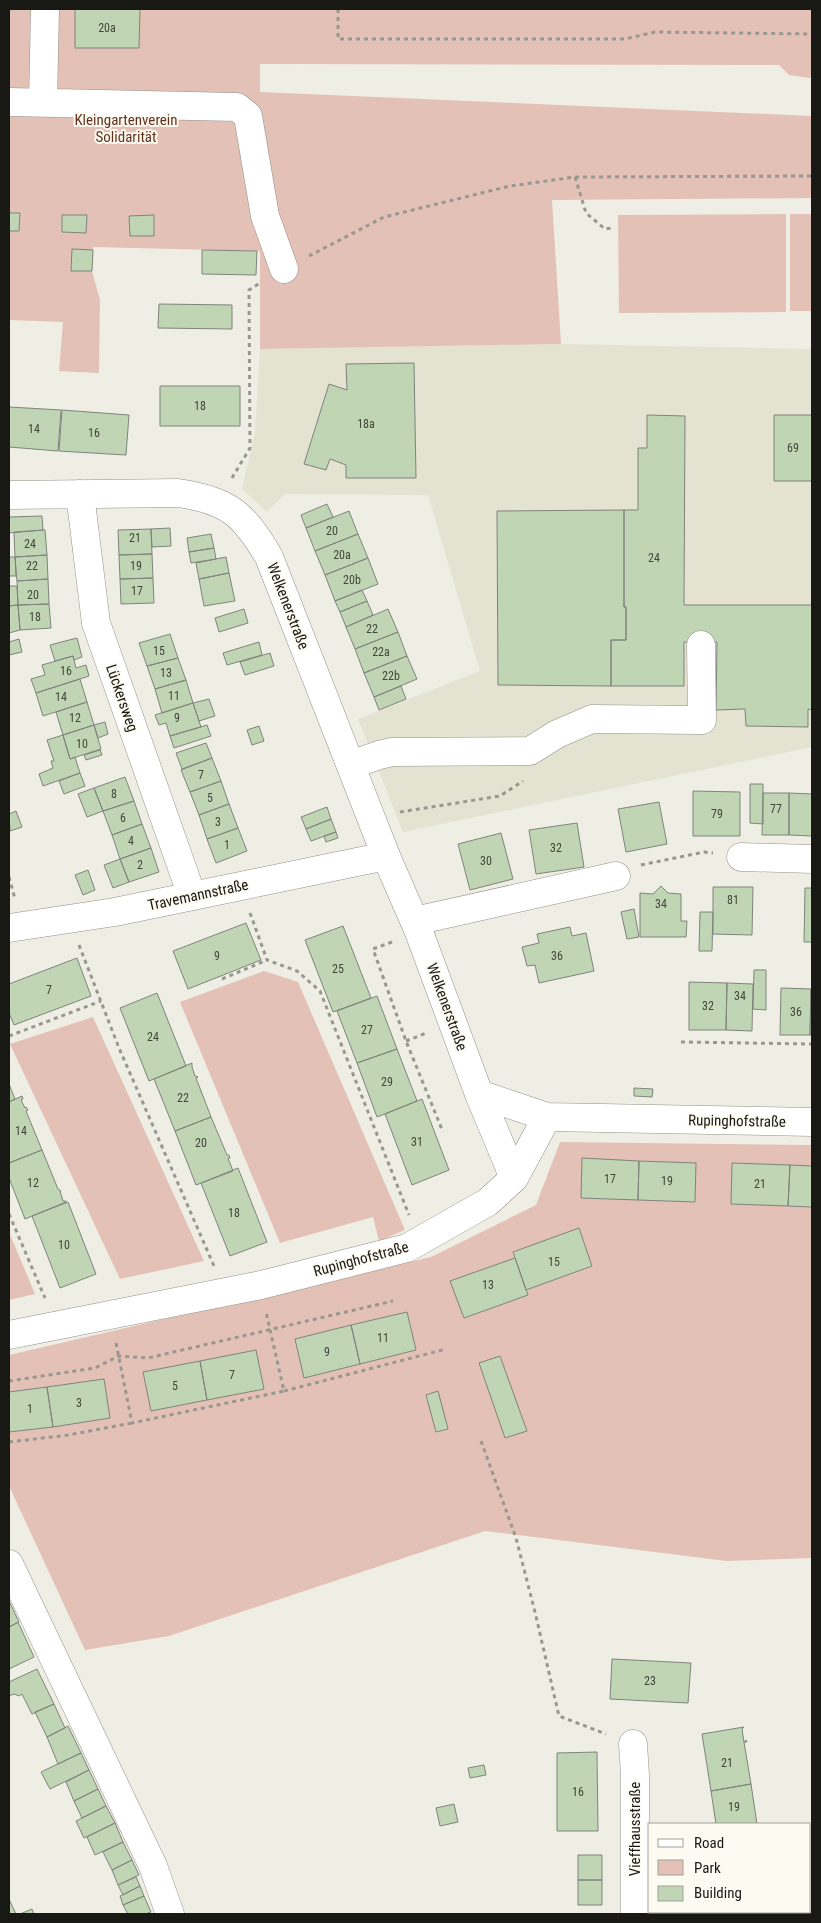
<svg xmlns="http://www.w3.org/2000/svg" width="821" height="1923" font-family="'Roboto Condensed',sans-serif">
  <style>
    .built { fill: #e4e2d1 }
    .green { fill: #e4c1b6 }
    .building { fill: #c0d5b3; stroke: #7f847c }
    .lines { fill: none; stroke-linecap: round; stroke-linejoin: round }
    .minor-casing { stroke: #929189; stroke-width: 29 }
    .path { stroke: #989890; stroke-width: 3; stroke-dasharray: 4 4; stroke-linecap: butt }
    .minor { stroke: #fff; stroke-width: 28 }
    .labels { text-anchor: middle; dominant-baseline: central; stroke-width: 4; stroke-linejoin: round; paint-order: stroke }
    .number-label { font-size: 12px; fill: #42473c }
    .park-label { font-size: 15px; fill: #65301e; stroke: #fcfbf2 }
    .street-label { font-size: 15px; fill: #181815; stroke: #fcfbf2 }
  </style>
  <rect width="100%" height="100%" fill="#efeee4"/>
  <!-- built -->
  <path class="built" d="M 561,344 L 812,349 L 812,747 L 403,832 L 358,719 L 480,671 L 428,495 L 285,494 L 267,512 L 242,489 L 255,432 L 260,349 Z"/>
  <!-- green -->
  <path class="green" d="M 9,9 L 812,9 L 812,77 L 810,78 L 789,75 L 779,65 L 260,64 L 260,92 L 812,116 L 812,198 L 552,200 L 561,344 L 260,349 L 260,251 L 93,247 L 92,271 L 100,300 L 99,373 L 59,371 L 63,322 L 9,320 Z
    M 786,214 L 786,312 L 619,313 L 618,215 Z
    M 790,214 L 812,214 L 812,311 L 790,311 Z
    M 264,971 L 298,982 L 405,1230 L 379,1241 L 373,1217 L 280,1243 L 180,1002 Z
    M 93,1017 L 204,1261 L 120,1279 L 10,1044 Z
    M 560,1142 L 812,1145 L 812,1558 L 727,1561 L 485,1531 L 169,1636 L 85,1650 L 9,1486 L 9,1355 L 431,1257 L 536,1205 Z
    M 9,1232 L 35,1294 L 9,1300 Z"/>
  <!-- building -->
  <path class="building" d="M 75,9 L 140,9 L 139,48 L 75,48 Z
    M 9,213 L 20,213 L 19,231 L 9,231 Z
    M 62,215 L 87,215 L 86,233 L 62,232 Z
    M 154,215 L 154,236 L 130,236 L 129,216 Z
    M 72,249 L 93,250 L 92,271 L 71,271 Z
    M 202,250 L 257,251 L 256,275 L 202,274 Z
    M 159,304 L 232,305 L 232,329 L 158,328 Z
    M 414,363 L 416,478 L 346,478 L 346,465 L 330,459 L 326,470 L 304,464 L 329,384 L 347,390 L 346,364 Z
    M 160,386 L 240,386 L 240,426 L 160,426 Z
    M 9,407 L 61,410 L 58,451 L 9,447 Z
    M 62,410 L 129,415 L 126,455 L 59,451 Z
    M 647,415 L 685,416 L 684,605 L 812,605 L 812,710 L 808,709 L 808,727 L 746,726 L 745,709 L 716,710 L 717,642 L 684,642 L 684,686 L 611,686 L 611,640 L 626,640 L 626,607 L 624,607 L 624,510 L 638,510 L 638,448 L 647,448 Z
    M 774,415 L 812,415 L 812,481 L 774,481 Z
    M 327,504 L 333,517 L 306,528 L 301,515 Z
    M 624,510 L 624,607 L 626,607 L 626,640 L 611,640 L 611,686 L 498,685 L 497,511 Z
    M 349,511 L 358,534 L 315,551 L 306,528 Z
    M 42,516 L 43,530 L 9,533 L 9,517 Z
    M 170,528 L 171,546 L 152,547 L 151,529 Z
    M 151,529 L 152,554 L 119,555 L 118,530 Z
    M 45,530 L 47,555 L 15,557 L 14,532 Z
    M 211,534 L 214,548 L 189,552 L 187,538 Z
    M 358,534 L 368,558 L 325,575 L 315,551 Z
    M 214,548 L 216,559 L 191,563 L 189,552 Z
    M 152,554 L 153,578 L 120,579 L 119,555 Z
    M 47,555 L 48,579 L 17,581 L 15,557 Z
    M 9,557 L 15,557 L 16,576 L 9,576 Z
    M 226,557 L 229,573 L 199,579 L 196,563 Z
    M 368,558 L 378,584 L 335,601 L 325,575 Z
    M 229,573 L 235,601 L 204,606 L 199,579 Z
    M 153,578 L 154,603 L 121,604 L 120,579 Z
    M 48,579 L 49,604 L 18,605 L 17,581 Z
    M 9,586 L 17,586 L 18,605 L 9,606 Z
    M 362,590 L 367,601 L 340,612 L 335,601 Z
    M 367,601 L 373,615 L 346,627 L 340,612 Z
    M 49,604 L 51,628 L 20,630 L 18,605 Z
    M 18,605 L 20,630 L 9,633 L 9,606 Z
    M 244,609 L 248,623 L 219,632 L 215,618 Z
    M 388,609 L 398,632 L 355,649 L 346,627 Z
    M 398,632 L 407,656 L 364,673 L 355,649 Z
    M 170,634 L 178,658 L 147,666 L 139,643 Z
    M 77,638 L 82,657 L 74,660 L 73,656 L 55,661 L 50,645 Z
    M 19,639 L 22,652 L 9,655 L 9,642 Z
    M 259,642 L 262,655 L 227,665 L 223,653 Z
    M 270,653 L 274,666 L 245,675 L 240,662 Z
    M 73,656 L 76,668 L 86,665 L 89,676 L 36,693 L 31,679 L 45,675 L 42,665 Z
    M 407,656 L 417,679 L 374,697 L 364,673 Z
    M 178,658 L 186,680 L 155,689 L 147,666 Z
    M 80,679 L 87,702 L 43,716 L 36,693 Z
    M 186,680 L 193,703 L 162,713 L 155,689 Z
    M 401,686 L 406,699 L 379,710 L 374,697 Z
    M 209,699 L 215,716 L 199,721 L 193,703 Z
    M 87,702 L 94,725 L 63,735 L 56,712 Z
    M 193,703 L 201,727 L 170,736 L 166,723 L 159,725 L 155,715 Z
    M 105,722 L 108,734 L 98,738 L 94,725 Z
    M 94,725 L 101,749 L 70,759 L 63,735 Z
    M 207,725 L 211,736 L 174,748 L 170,736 Z
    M 259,726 L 264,741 L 252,745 L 247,730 Z
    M 63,735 L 70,759 L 75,757 L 80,773 L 43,786 L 39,774 L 53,768 L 51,761 L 54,761 L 47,740 Z
    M 206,743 L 212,758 L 182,769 L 176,753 Z
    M 100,750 L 102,755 L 86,760 L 84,755 Z
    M 212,758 L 221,781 L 190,792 L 181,770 Z
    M 80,773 L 85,786 L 64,794 L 59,781 Z
    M 125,777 L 134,801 L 103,811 L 94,788 Z
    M 221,781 L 229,804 L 199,815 L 190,792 Z
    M 750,784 L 763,784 L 763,824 L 750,823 Z
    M 94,788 L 103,811 L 87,817 L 78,794 Z
    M 693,791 L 740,792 L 740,836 L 693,836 Z
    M 763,793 L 789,793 L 789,835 L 762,835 Z
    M 789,793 L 812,794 L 812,836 L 789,835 Z
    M 134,801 L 142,824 L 112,835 L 103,811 Z
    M 659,802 L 667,844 L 626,852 L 618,809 Z
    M 229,804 L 238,828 L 207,839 L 199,815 Z
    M 327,807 L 331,819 L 306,829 L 301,817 Z
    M 16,811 L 22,827 L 10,831 L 9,814 Z
    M 331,819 L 336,832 L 311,841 L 306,829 Z
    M 577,823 L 584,867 L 536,874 L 529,830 Z
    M 142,824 L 151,848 L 120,859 L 112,835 Z
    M 238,828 L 247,851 L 216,863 L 207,839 Z
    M 336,832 L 338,838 L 326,842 L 324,836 Z
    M 501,833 L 513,879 L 470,890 L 458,844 Z
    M 151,848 L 159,872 L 129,882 L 120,859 Z
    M 120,859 L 129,882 L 113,888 L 104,865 Z
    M 88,870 L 95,890 L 83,895 L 75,875 Z
    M 661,886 L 668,893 L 681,894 L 681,921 L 687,921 L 686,937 L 640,937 L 640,893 L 653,894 Z
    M 713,887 L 753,887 L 752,935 L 713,934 Z
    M 805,888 L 812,888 L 812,942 L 804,942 Z
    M 634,909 L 639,937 L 627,939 L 621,912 Z
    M 700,912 L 713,912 L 712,951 L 699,951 Z
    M 246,923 L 261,960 L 188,989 L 173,951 Z
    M 343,926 L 371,998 L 333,1012 L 305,940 Z
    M 570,927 L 572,936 L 586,933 L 594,971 L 539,983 L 535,965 L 527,966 L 522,947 L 539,943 L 537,934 Z
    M 77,958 L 91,996 L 14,1025 L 9,1013 L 9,984 Z
    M 754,970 L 766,970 L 766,1010 L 753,1009 Z
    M 689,982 L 727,983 L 726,1030 L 689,1030 Z
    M 727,983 L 753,984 L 752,1031 L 726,1030 Z
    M 781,988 L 811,989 L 810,1035 L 780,1035 Z
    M 811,989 L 812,989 L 812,1035 L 810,1035 Z
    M 157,993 L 186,1066 L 149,1081 L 120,1008 Z
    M 377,996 L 397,1049 L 357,1063 L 337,1011 Z
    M 397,1049 L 417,1101 L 377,1117 L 357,1063 Z
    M 192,1063 L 192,1067 L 195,1076 L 198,1077 L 196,1078 L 211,1117 L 175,1131 L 154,1079 Z
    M 9,1084 L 15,1099 L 9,1102 Z
    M 634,1088 L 653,1089 L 652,1097 L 634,1096 Z
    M 22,1096 L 23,1099 L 21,1100 L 25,1108 L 26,1107 L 28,1110 L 26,1111 L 42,1150 L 9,1163 L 9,1102 Z
    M 422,1099 L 449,1170 L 412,1185 L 385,1114 Z
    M 211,1117 L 227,1155 L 229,1155 L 230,1158 L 228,1158 L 233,1171 L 196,1185 L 175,1131 Z
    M 42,1150 L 58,1189 L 61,1191 L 60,1191 L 63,1201 L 66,1201 L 66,1202 L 25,1219 L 9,1178 L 9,1163 Z
    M 582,1158 L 639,1161 L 638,1200 L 581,1198 Z
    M 639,1161 L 696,1163 L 695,1202 L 638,1200 Z
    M 732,1163 L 790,1165 L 788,1206 L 731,1204 Z
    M 790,1165 L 812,1166 L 812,1207 L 788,1206 Z
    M 238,1168 L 267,1242 L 230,1256 L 201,1183 Z
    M 68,1202 L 96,1274 L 60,1288 L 32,1216 Z
    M 579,1228 L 592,1266 L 526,1290 L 513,1252 Z
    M 515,1258 L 528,1295 L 464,1318 L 450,1281 Z
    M 407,1312 L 416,1350 L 360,1364 L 351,1325 Z
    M 351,1325 L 360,1364 L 304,1378 L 295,1339 Z
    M 256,1350 L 264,1389 L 207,1400 L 200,1361 Z
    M 500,1356 L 527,1431 L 505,1438 L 479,1363 Z
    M 200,1361 L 207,1400 L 151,1411 L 143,1372 Z
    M 104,1379 L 110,1418 L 53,1427 L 47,1387 Z
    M 47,1387 L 53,1427 L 9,1432 L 9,1392 Z
    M 438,1391 L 448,1429 L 436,1432 L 426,1395 Z
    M 9,1601 L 19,1622 L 9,1627 Z
    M 18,1622 L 34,1657 L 9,1669 L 9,1627 Z
    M 612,1659 L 691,1663 L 688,1703 L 610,1699 Z
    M 37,1669 L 54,1704 L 32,1714 L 22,1694 L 19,1696 L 14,1694 L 9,1696 L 9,1682 Z
    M 54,1704 L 65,1728 L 47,1737 L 35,1712 Z
    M 68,1726 L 81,1753 L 58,1764 L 47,1737 Z
    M 744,1727 L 742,1729 L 744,1742 L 746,1740 L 747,1742 L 744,1742 L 751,1784 L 711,1791 L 702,1734 Z
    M 597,1752 L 598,1831 L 557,1831 L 557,1753 Z
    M 81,1753 L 89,1770 L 50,1789 L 41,1772 Z
    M 484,1765 L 486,1775 L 470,1778 L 468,1768 Z
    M 89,1770 L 98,1789 L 74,1801 L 66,1782 Z
    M 751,1784 L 757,1824 L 716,1824 L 711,1791 Z
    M 98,1789 L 106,1806 L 82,1818 L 74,1801 Z
    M 454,1804 L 458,1822 L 440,1826 L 436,1808 Z
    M 106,1806 L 115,1823 L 84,1838 L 76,1821 Z
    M 115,1823 L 123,1842 L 95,1855 L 87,1837 Z
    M 123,1842 L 132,1860 L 112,1870 L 103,1852 Z
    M 578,1855 L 602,1855 L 602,1880 L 578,1880 Z
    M 132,1860 L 139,1875 L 118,1885 L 112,1870 Z
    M 136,1877 L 140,1886 L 123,1895 L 118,1885 Z
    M 578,1880 L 602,1880 L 602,1905 L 578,1905 Z
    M 140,1886 L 144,1896 L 123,1905 L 120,1896 Z
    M 144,1896 L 151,1912 L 145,1914 L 128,1914 L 123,1905 Z
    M 9,1899 L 16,1914 L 9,1914 Z
    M 32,1909 L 34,1914 L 20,1914 Z
    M 688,1912 L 729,1912 L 730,1914 L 688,1914 Z"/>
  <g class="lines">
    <!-- minor casing -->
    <g class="minor-casing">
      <path id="minor" d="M 9,102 L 237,107 L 248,116 L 265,216 L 284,269
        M 43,102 L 45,9
        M 80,494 L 96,623 L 192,896
        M 9,495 L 178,493 C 228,500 244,514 269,557 L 386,856 L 419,932 L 479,1094 L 547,1117 L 812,1122
        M 351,765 L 379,755 L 392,752 L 530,751 L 557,734 L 592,719 L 702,720 L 701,645
        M 741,857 L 812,859
        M 415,921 L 616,876
        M 9,928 L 115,912 L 386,856
        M 479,1094 L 514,1178
        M 9,1335 L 261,1285 L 407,1248 L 488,1202 L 514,1178 L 547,1117
        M 9,1564 L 153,1866 L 170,1914
        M 633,1744 L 635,1775 L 635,1914"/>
    </g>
    <!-- path -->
    <path class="path" d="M 338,9 L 338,39 L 625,39 L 655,32 L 812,34
      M 575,177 L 586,213 L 605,229 L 612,228
      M 309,256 L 384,217 L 510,186 L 575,177 L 812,176
      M 232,478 L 250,448 L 249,290 L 260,283
      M 400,812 L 500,796 L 523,781
      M 641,865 L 704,852 L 713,853
      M 9,877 L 15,899
      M 250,913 L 267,960 L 297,971 L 320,991 L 409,1215
      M 392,942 L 373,949 L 406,1041 L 443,1132
      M 79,945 L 119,1048 L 214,1266
      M 222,979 L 267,960
      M 9,1036 L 101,1001
      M 406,1041 L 426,1033
      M 681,1042 L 812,1044
      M 9,1214 L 45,1298
      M 116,1343 L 132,1423 L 284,1391 L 266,1312
      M 9,1381 L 95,1368 L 119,1356 L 148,1358 L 393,1301
      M 284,1391 L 446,1349
      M 481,1441 L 516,1538 L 535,1612 L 559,1716 L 606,1734
      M 9,1442 L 69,1435 L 132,1423"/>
    <!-- minor -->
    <use href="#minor" class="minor"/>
  </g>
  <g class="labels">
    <!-- number labels -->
    <g class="number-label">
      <text x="107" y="28">20a</text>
      <text x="200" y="406">18</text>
      <text x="366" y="424">18a</text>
      <text x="34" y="429">14</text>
      <text x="94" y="433">16</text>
      <text x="793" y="448">69</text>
      <text x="332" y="531">20</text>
      <text x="135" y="538">21</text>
      <text x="30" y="544">24</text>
      <text x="342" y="555">20a</text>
      <text x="654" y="558">24</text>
      <text x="32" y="566">22</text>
      <text x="136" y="566">19</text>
      <text x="352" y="580">20b</text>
      <text x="137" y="591">17</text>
      <text x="33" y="595">20</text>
      <text x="35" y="617">18</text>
      <text x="372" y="629">22</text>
      <text x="159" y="651">15</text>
      <text x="381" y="652">22a</text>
      <text x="66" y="671">16</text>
      <text x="166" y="673">13</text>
      <text x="391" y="676">22b</text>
      <text x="174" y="696">11</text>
      <text x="61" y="697">14</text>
      <text x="75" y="718">12</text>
      <text x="177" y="718">9</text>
      <text x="82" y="744">10</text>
      <text x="201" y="775">7</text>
      <text x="114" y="794">8</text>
      <text x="210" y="798">5</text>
      <text x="776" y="809">77</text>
      <text x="717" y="814">79</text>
      <text x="123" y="818">6</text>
      <text x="218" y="822">3</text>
      <text x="131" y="841">4</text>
      <text x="227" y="845">1</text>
      <text x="556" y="848">32</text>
      <text x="486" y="861">30</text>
      <text x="140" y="865">2</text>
      <text x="733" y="900">81</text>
      <text x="661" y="904">34</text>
      <text x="217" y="956">9</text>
      <text x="557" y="956">36</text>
      <text x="338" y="969">25</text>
      <text x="49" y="990">7</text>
      <text x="740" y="996">34</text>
      <text x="708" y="1006">32</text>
      <text x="796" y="1012">36</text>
      <text x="367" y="1030">27</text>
      <text x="153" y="1037">24</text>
      <text x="387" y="1082">29</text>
      <text x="183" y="1098">22</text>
      <text x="21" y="1131">14</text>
      <text x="417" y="1142">31</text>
      <text x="201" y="1143">20</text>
      <text x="610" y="1179">17</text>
      <text x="667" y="1181">19</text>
      <text x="33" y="1183">12</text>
      <text x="760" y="1184">21</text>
      <text x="234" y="1213">18</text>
      <text x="64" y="1245">10</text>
      <text x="554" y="1262">15</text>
      <text x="488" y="1285">13</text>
      <text x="383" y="1338">11</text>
      <text x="327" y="1352">9</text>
      <text x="232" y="1375">7</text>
      <text x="175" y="1386">5</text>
      <text x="79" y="1403">3</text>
      <text x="30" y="1409">1</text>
      <text x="650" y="1681">23</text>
      <text x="727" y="1763">21</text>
      <text x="578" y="1792">16</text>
      <text x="734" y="1807">19</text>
    </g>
    <!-- park labels -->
    <g class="park-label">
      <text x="126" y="120">Kleingartenverein<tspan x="126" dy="17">Solidarität</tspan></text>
    </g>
    <!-- street labels -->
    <g class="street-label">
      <text transform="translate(288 606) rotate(69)">Welkenerstraße</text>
      <text transform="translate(122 698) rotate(71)">Lückersweg</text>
      <text transform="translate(198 895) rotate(-12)">Travemannstraße</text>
      <text transform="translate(447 1007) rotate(70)">Welkenerstraße</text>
      <text transform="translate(737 1121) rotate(1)">Rupinghofstraße</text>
      <text transform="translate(361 1259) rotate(-15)">Rupinghofstraße</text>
      <text transform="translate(635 1829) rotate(-90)">Vieffhausstraße</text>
    </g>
  </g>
  <!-- border -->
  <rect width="821" height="1923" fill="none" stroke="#181815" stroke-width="20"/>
  <!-- legend -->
  <rect x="648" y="1823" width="162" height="90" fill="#fcfbf2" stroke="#a1a09a"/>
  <rect x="658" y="1839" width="25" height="8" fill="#ffffff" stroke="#a1a09a"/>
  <text x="694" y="1848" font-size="15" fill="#181815">Road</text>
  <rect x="658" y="1860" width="25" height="15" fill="#e4c1b6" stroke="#a1a09a"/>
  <text x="694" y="1873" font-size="15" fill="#181815">Park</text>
  <rect x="658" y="1886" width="25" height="15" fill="#c0d5b3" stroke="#a1a09a"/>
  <text x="694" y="1898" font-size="15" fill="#181815">Building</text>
</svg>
